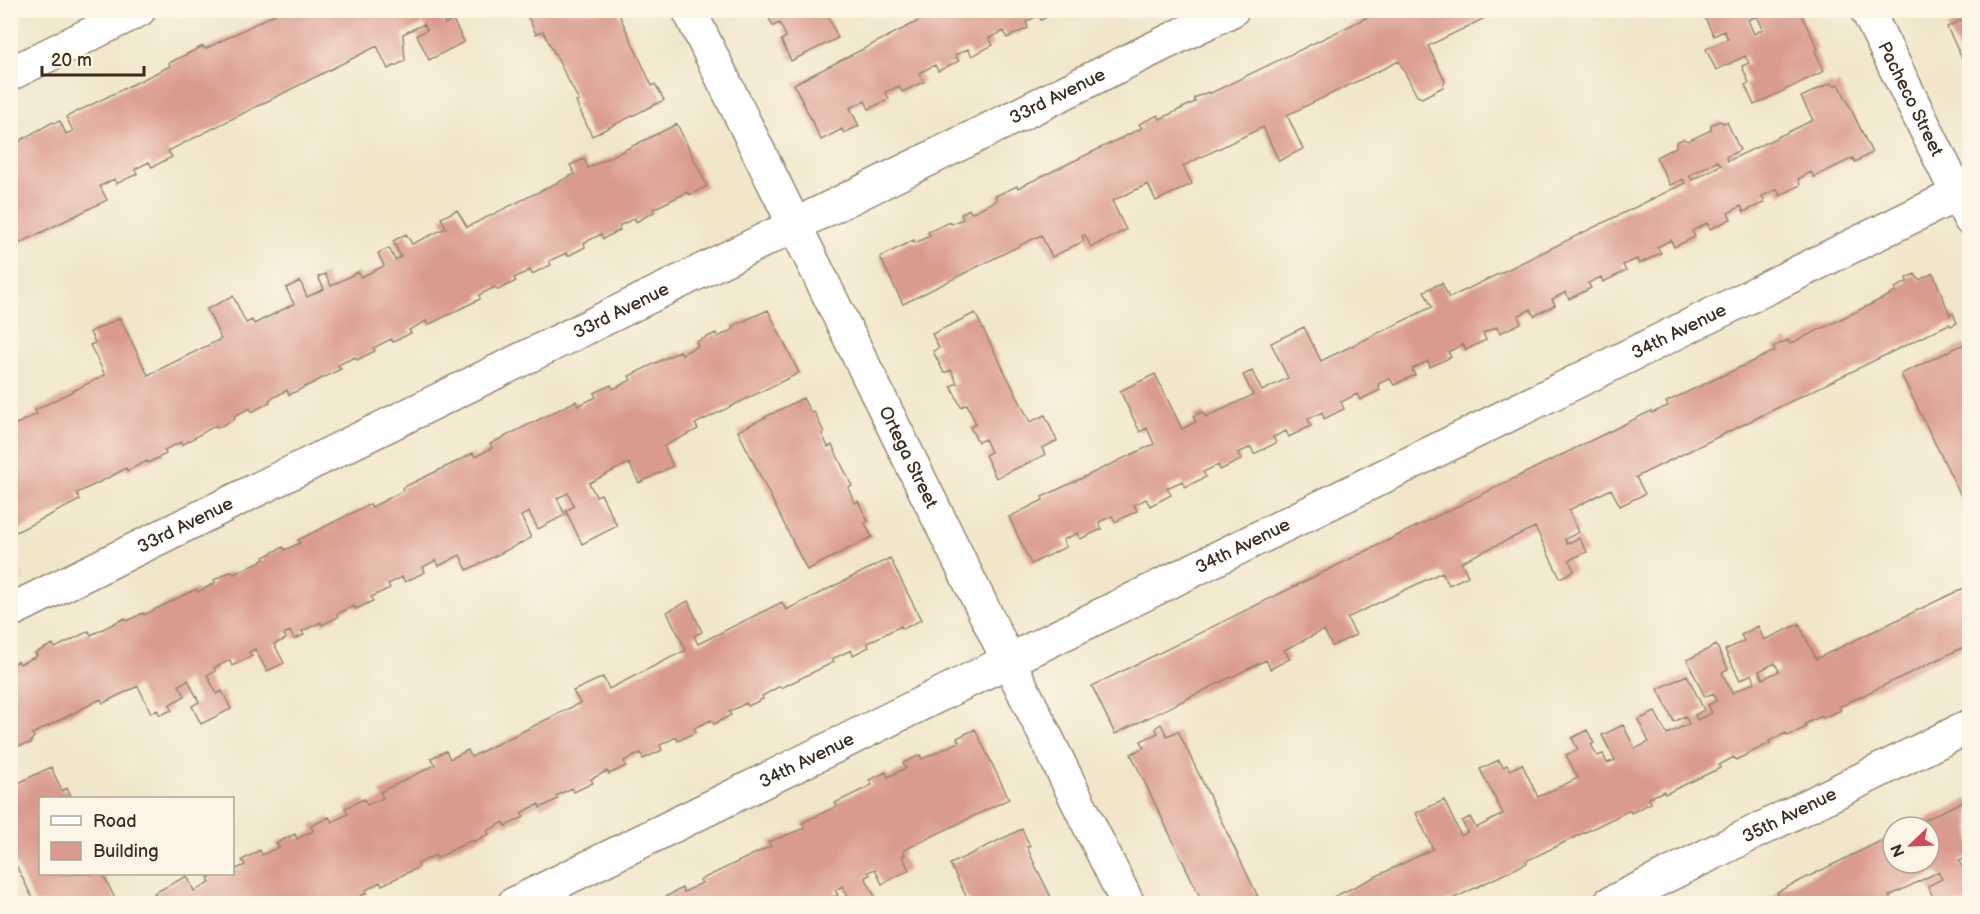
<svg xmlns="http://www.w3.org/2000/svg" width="1980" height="914" font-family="'Balsamiq Sans',sans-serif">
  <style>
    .built { fill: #f5d3c1 }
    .building { fill: #da9b8f; fill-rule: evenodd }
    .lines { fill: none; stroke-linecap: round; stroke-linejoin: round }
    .minor-casing { stroke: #968874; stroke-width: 36 }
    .minor { stroke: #fff; stroke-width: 33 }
    .labels { text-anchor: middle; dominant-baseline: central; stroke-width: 4.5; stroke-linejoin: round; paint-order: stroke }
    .street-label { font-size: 18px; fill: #3b2a1e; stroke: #fcf5e5 }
  </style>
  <rect width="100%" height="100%" fill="#fcf5e5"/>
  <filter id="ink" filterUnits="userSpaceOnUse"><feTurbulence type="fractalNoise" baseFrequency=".0167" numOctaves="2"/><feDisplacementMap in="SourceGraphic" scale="12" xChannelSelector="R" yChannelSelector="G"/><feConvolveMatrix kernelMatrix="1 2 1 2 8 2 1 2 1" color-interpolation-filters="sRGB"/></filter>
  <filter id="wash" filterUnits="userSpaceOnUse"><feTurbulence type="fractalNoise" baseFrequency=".008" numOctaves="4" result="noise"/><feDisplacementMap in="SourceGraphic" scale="24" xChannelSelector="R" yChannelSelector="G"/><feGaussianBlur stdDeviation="1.35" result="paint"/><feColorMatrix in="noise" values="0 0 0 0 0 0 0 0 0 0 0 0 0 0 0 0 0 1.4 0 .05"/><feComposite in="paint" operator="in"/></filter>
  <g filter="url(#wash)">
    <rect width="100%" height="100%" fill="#f1e6ca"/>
    <!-- built -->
    <path class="built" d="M 11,548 L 25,579 L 11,586 L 10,586 Z"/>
    <g id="blocks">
      <!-- building -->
      <path class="building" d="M 273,10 L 451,10 L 441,15 L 445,24 L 453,20 L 464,42 L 429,60 L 417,35 L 427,30 L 424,24 L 403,34 L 405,61 L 388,69 L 377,46 L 168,151 L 172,157 L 152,167 L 149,162 L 135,169 L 137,174 L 116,184 L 114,179 L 100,186 L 107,200 L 10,248 L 10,146 L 53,122 L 55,123 L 60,121 L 66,134 L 73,131 L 66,117 L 170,66 L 169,63 L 203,46 L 205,49 L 275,14 Z
        M 525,10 L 618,12 L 652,86 L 655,84 L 664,100 L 592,136 L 576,102 L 579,101 L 543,31 L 536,34 Z
        M 765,10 L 825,10 L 838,38 L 791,61 L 781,40 L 786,37 L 780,23 L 773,26 Z
        M 940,10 L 1060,10 L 1041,20 L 1039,15 L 1026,22 L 1028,28 L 1007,38 L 1004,31 L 989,38 L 993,45 L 972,56 L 968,49 L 955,55 L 959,61 L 938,71 L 935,65 L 919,73 L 924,82 L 902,92 L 899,86 L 885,92 L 889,99 L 869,109 L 865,101 L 850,108 L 859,126 L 844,133 L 842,129 L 821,140 L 794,84 Z
        M 1382,10 L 1501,10 L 1428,46 L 1445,81 L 1443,87 L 1422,98 L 1417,96 L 1399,61 L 1287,115 L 1303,149 L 1279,161 L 1263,127 L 1183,166 L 1192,184 L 1156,201 L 1148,184 L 1112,201 L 1126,230 L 1091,247 L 1085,235 L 1082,236 L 1084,241 L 1052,257 L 1041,235 L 903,304 L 880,257 L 914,240 L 915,243 L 930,236 L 928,232 L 950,222 L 951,224 L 963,219 L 961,214 L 969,209 L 971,213 L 997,200 L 995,196 L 1017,186 L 1018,188 L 1142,128 L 1139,124 L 1158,115 L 1160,119 L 1195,102 L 1194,98 L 1208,92 L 1209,94 Z
        M 1701,10 L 1799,10 L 1818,49 L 1815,51 L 1824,71 L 1754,105 L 1745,85 L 1749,83 L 1742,66 L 1749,63 L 1745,56 L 1716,70 L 1706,49 L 1728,39 L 1724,31 L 1714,36 ZM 1757,16 L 1763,29 L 1754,34 L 1748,20 Z
        M 1970,16 L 1970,75 L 1947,27 Z
        M 1831,83 L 1833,86 L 1839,84 L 1872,153 L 1855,162 L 1853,158 L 1814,177 L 1811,172 L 1798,179 L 1800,185 L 1780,196 L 1777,189 L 1762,196 L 1765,202 L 1744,212 L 1741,206 L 1728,213 L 1731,219 L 1710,229 L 1707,223 L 1692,231 L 1695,237 L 1674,247 L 1671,240 L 1657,247 L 1661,253 L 1639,264 L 1637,259 L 1623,265 L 1626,271 L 1603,282 L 1601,277 L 1588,283 L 1591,288 L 1569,299 L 1566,292 L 1552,299 L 1555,305 L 1534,316 L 1531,309 L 1518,316 L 1521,323 L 1500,333 L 1497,327 L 1483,333 L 1486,340 L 1466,350 L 1463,344 L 1448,352 L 1451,357 L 1430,367 L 1428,361 L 1412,369 L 1415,375 L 1394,385 L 1390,379 L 1378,384 L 1380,390 L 1360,400 L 1357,394 L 1341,402 L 1344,409 L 1324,419 L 1322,412 L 1308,419 L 1311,426 L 1289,437 L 1286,431 L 1273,437 L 1276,443 L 1254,454 L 1251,447 L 1238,453 L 1241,460 L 1220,470 L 1218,465 L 1203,472 L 1206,477 L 1185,487 L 1182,481 L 1167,488 L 1171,495 L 1150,506 L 1146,499 L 1134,505 L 1137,511 L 1115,522 L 1112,516 L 1099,522 L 1102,529 L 1080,539 L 1077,533 L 1063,540 L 1066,547 L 1031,564 L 1009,517 L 1043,500 L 1042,497 L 1154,444 L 1147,428 L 1140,432 L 1120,391 L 1155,374 L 1182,429 L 1196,422 L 1193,416 L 1203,412 L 1206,417 L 1253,395 L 1243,375 L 1252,371 L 1262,391 L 1288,378 L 1271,343 L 1304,327 L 1321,361 L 1432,307 L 1424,291 L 1442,283 L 1449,298 L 1685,183 L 1683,179 L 1670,185 L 1656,157 L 1676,147 L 1676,142 L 1683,139 L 1688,141 L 1711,130 L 1711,125 L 1719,121 L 1724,123 L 1727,122 L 1740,150 L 1726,157 L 1728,161 L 1813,120 L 1801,97 ZM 1718,161 L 1721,165 L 1692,180 L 1689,175 Z
        M 677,124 L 707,186 L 690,195 L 688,192 L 653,209 L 654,212 L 636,222 L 635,218 L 619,226 L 620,230 L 603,239 L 601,234 L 584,243 L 585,247 L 568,256 L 566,253 L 549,261 L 551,265 L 532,274 L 530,270 L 514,278 L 516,281 L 498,290 L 495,287 L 479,295 L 480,299 L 428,325 L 426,321 L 409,330 L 411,333 L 393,342 L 391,339 L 373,348 L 375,351 L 357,360 L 355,357 L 338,365 L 341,369 L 289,395 L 287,390 L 269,400 L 270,402 L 252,412 L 250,408 L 234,416 L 235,419 L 217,428 L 216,425 L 182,445 L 181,442 L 164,450 L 166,454 L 148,463 L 147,461 L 127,471 L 126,468 L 112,476 L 77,493 L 80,500 L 10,535 L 10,427 L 37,414 L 35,410 L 105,375 L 90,345 L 95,343 L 90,332 L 120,318 L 148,375 L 221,339 L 207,309 L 233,296 L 246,323 L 252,320 L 254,324 L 294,304 L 286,288 L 300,281 L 307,297 L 324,289 L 318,277 L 325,274 L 331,286 L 358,272 L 361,277 L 384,266 L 378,253 L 389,248 L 395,260 L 401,257 L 393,241 L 406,234 L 412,244 L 446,228 L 441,218 L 457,210 L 467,227 L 575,174 L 570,165 L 584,159 L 588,168 Z
        M 1933,273 L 1950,315 L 1953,313 L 1957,323 L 1951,326 L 1949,324 L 1640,475 L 1636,477 L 1645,494 L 1620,506 L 1611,489 L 1569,510 L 1579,532 L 1565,539 L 1567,544 L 1579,538 L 1587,552 L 1569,560 L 1574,571 L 1560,578 L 1535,527 L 1461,562 L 1468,576 L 1449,585 L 1442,572 L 1347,618 L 1356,635 L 1332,646 L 1324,630 L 1284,650 L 1290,659 L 1270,669 L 1266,660 L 1115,734 L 1092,686 L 1651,411 L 1652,413 L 1668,406 L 1666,402 L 1775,351 L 1773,347 L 1788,340 L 1790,344 L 1896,292 L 1895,288 L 1907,282 L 1906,278 L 1915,274 L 1919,280 Z
        M 768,310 L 799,373 L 695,424 L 698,429 L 664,446 L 673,466 L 639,483 L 629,463 L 589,483 L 596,496 L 601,494 L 617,526 L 582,544 L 566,511 L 574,506 L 568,493 L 557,498 L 565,515 L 538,529 L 529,512 L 521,516 L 531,538 L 467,570 L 460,555 L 439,566 L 436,560 L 423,567 L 425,572 L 405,582 L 402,577 L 388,584 L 390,588 L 371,597 L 373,601 L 356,609 L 354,606 L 337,614 L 338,617 L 322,625 L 321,622 L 302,631 L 304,635 L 294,639 L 290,631 L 284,634 L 286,639 L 274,644 L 284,663 L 267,671 L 255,649 L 249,652 L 252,656 L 232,666 L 230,660 L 214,668 L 216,671 L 207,675 L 217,694 L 222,691 L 231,709 L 201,724 L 192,706 L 199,702 L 188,680 L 179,685 L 185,696 L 170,704 L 172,710 L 160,715 L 157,710 L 151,713 L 138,686 L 103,703 L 101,699 L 32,734 L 34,737 L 32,739 L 31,743 L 18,746 L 16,750 L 10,753 L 10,665 L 18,661 L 20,664 L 37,656 L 35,653 L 53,644 L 55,648 L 89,631 L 91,635 L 125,618 L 127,621 L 143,613 L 144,615 L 196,589 L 198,592 L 215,583 L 214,580 L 232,571 L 234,574 L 265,559 L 264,557 L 283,547 L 285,550 L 300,543 L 298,540 L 370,504 L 372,507 L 403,491 L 402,488 L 456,462 L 473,453 L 475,457 L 492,448 L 490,444 L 576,401 L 578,406 L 596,397 L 594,393 L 611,385 L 613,389 L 631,380 L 629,376 L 680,351 L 682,354 L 698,346 L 696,342 L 716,333 L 718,337 L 734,329 L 732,326 Z
        M 975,313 L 1030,422 L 1045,415 L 1057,441 L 1042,448 L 1045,455 L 996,478 L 985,455 L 991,452 L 985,439 L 978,442 L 970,427 L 976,424 L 967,404 L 961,407 L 951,386 L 957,383 L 951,370 L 944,373 L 933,351 L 939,348 L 932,334 Z
        M 1964,344 L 1970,356 L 1970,514 L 1901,374 Z
        M 803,398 L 811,413 L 814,412 L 824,432 L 822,434 L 828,447 L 832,445 L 852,486 L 848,488 L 855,503 L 858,501 L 868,521 L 865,523 L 872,537 L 807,570 L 738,431 Z
        M 890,558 L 921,620 L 903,629 L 901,626 L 867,643 L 869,647 L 853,655 L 851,650 L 832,659 L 834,662 L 781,688 L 780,686 L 762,696 L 763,699 L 748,706 L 746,703 L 729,712 L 731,715 L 714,724 L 711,720 L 694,728 L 696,732 L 678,741 L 676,737 L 660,745 L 662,750 L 643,759 L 641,753 L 624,761 L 626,766 L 609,774 L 607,771 L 591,779 L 593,783 L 574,792 L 572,788 L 556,796 L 558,799 L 540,808 L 539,804 L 521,813 L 524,817 L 506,826 L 504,822 L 487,831 L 489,834 L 473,842 L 472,840 L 437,858 L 435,855 L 418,864 L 419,867 L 382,885 L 380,882 L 366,890 L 367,893 L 346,903 L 159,903 L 154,893 L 187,876 L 194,891 L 210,883 L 208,878 L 217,874 L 232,874 L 232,871 L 245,865 L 242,860 L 260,850 L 262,855 L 279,847 L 276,843 L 295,834 L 297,839 L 313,831 L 311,826 L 329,817 L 332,822 L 348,814 L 345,808 L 364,799 L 367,805 L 383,798 L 380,792 L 435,765 L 431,758 L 446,751 L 450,759 L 468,750 L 471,757 L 580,703 L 573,691 L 603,677 L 609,689 L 686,650 L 667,612 L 688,601 L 702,632 L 694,636 L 698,644 L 782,602 L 786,610 Z
        M 1970,585 L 1970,644 L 1839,707 L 1841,710 L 1823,718 L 1822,716 L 1805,724 L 1806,727 L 1788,736 L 1786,733 L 1769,741 L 1770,743 L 1736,760 L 1734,757 L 1719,765 L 1720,768 L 1665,794 L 1664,791 L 1649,798 L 1651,803 L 1631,813 L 1630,810 L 1561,844 L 1526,861 L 1527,863 L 1444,903 L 1321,903 L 1433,849 L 1416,813 L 1444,800 L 1461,836 L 1467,832 L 1462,821 L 1470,817 L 1476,828 L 1503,814 L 1480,769 L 1499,760 L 1503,767 L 1507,765 L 1510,770 L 1522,764 L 1538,797 L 1578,778 L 1566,755 L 1578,750 L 1572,738 L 1587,730 L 1594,743 L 1591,744 L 1597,756 L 1603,754 L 1607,763 L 1615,760 L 1602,735 L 1623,725 L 1635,749 L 1649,742 L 1638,720 L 1655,712 L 1667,734 L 1689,724 L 1685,716 L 1674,722 L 1658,689 L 1687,675 L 1704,710 L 1695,715 L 1697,720 L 1712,713 L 1708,705 L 1716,701 L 1713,693 L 1705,697 L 1687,660 L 1716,645 L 1728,669 L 1722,672 L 1732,693 L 1755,682 L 1752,674 L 1740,680 L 1725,650 L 1744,641 L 1741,635 L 1758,626 L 1764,640 L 1799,624 L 1816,659 ZM 1775,663 L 1779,671 L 1763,679 L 1759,671 Z
        M 1161,724 L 1167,736 L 1178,731 L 1261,903 L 1203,903 L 1131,754 L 1144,747 L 1141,741 L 1158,733 L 1155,728 Z
        M 975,729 L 1009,799 L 904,850 L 905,855 L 902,856 L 909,870 L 882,884 L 875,869 L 868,872 L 870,875 L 865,877 L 878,903 L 851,903 L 843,886 L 835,890 L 838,895 L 820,903 L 654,903 L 682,888 L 684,892 L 702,883 L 700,880 L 771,846 L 768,842 L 805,828 L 802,823 L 837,806 L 835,803 L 872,785 L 869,780 L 886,772 L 888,777 L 906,768 L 903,763 L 920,755 L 922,759 L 959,742 L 957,738 Z
        M 51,767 L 62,791 L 67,788 L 72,798 L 40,798 L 40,874 L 103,874 L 117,903 L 35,903 L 10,853 L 10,787 Z
        M 1970,798 L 1970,856 L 1959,861 L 1970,881 L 1970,903 L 1936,903 L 1928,886 L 1942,879 L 1938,872 L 1889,896 L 1893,903 L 1758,903 L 1778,894 L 1777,892 L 1893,835 L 1893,863 L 1929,863 L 1929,827 L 1910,827 Z
        M 1022,829 L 1030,846 L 1027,847 L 1036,867 L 1053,901 L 1057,899 L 1059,903 L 971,903 L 969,899 L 968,900 L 950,864 Z"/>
    </g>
  </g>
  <g filter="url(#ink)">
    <use href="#blocks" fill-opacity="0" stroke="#968874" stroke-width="1.5"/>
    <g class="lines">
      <!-- minor casing -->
      <g class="minor-casing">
        <g id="minor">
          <path id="s1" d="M 689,10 L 1128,904"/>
          <path id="s2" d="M 1867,10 L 1970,219"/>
          <path d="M 10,74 L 139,10"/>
          <path id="s3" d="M 10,611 L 1232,10"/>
          <path id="s4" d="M 514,904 L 1970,188"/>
          <path id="s5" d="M 1609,904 L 1970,726"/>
        </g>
      </g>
      <!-- minor -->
      <use href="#minor" class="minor"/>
    </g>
  </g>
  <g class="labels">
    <!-- street labels -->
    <g class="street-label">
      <text stroke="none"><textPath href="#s3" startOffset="1167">33rd Avenue</textPath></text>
      <text stroke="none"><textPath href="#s2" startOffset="99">Pacheco Street</textPath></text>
      <text stroke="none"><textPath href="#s3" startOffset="681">33rd Avenue</textPath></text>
      <text stroke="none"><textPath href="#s4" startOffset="1298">34th Avenue</textPath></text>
      <text stroke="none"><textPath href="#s1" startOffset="498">Ortega Street</textPath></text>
      <text stroke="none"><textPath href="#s3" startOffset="195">33rd Avenue</textPath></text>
      <text stroke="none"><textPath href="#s4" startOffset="812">34th Avenue</textPath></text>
      <text stroke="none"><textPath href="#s4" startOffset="326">34th Avenue</textPath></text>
      <text stroke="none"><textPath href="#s5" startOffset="201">35th Avenue</textPath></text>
    </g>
  </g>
  <!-- margin -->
  <rect width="1980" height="914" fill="none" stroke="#fcf5e5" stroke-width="36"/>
  <!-- legend -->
  <rect x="39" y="797" width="195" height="78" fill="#fcf5e5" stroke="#afa495" stroke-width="1.5"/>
  <rect x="51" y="816" width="30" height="9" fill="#ffffff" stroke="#afa495" stroke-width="1.5"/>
  <text x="93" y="827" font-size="18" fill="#3b2a1e">Road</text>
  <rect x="51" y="842" width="30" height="18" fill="#da9b8f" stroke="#afa495" stroke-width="1.5"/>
  <text x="93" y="857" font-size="18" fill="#3b2a1e">Building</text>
  <!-- north arrow -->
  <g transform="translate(1911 845) rotate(247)"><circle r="28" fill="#fcf5e5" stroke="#afa495" stroke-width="1.5"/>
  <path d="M0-4.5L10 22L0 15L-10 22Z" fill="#d1495b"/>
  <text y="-9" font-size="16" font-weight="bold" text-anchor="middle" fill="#3b2a1e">N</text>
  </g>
  <!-- scale -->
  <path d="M42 66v9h102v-9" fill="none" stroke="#3b2a1e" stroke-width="3"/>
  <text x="51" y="66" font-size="18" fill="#3b2a1e" stroke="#fcf5e5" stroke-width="4.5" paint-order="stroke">20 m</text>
</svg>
